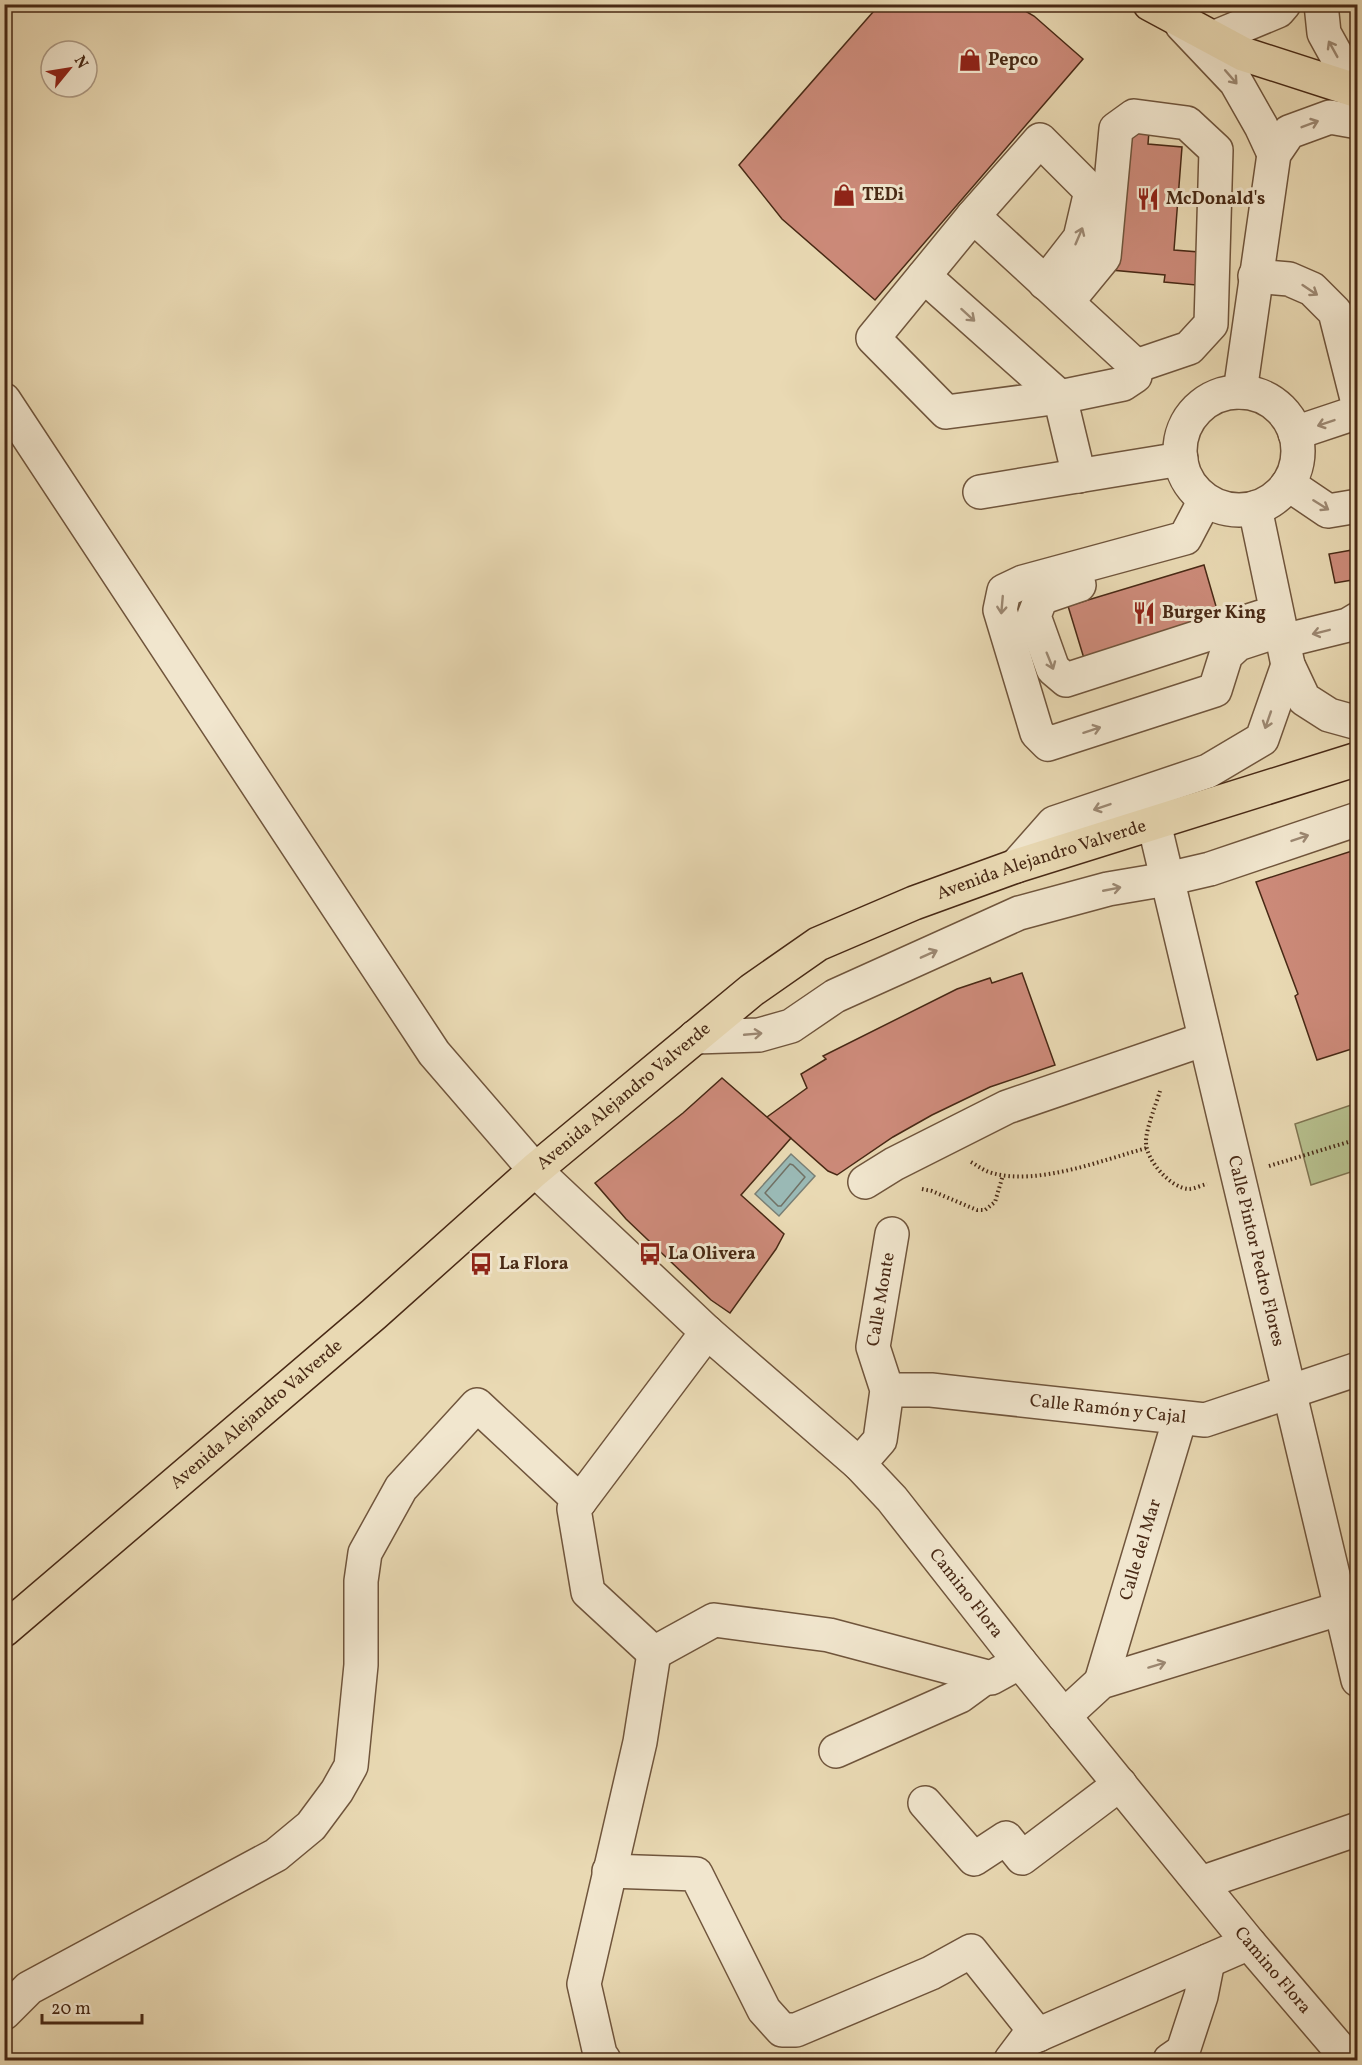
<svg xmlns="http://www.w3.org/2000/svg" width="1362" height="2065" font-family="Vollkorn,serif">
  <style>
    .green { fill: #b6bf8d; stroke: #7f7451; stroke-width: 1.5 }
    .water { fill: #9ab9b5; stroke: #797f75; stroke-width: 1.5 }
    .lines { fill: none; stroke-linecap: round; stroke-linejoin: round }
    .shore { stroke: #717165; stroke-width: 1.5 }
    .building { fill: #cc8a79; stroke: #482915; stroke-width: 1.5 }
    .minor-casing { stroke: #70553c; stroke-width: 36 }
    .major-casing { stroke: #482915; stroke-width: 36 }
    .path { stroke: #482915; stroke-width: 4; stroke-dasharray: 1.5 3; stroke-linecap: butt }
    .minor { stroke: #f1e6ce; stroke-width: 33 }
    .major { stroke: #e9d9b3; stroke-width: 33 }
    .oneway { stroke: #9c8872 }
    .labels { text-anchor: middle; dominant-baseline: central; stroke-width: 6; stroke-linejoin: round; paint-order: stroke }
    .poi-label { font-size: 18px; font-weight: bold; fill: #482915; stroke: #f1e6ce; text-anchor: start }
    .street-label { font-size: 18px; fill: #482915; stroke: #f1e6ce }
  </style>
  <rect width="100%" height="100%" fill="#e9d9b3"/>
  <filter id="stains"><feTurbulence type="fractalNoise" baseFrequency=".00333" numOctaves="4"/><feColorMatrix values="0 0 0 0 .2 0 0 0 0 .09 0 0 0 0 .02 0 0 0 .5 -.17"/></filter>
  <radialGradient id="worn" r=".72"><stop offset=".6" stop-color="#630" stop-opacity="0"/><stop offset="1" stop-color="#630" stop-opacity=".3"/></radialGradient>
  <!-- green -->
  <path class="green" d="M 1357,1103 L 1357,1170 L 1311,1185 L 1295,1124 Z"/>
  <!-- water -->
  <path class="water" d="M 791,1154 L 815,1176 L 779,1216 L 755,1194 Z"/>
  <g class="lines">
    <!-- shore -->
    <path class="shore" d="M 790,1164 L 793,1165 L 805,1177 L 781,1206 L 778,1206 L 765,1193 Z"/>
  </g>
  <!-- building -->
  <path class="building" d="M 880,4 L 1013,4 L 1034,16 L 1083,59 L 875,300 L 782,219 L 739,165 Z
    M 1127,130 L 1149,131 L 1148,144 L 1182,147 L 1174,250 L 1199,252 L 1196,285 L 1164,282 L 1165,275 L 1111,270 Z
    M 1358,549 L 1358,579 L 1335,583 L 1329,554 Z
    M 1204,565 L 1220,620 L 1086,665 L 1068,606 Z
    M 1358,849 L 1358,1047 L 1317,1060 L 1295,996 L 1298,994 L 1256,882 Z
    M 1022,973 L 1055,1065 L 990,1087 L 932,1115 L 893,1137 L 837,1175 L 828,1171 L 767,1117 L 807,1088 L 801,1074 L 826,1059 L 823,1056 L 957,989 L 990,978 L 992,983 Z
    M 722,1078 L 791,1138 L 741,1195 L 784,1234 L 776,1249 L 730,1313 L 711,1300 L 626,1219 L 595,1183 L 683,1113 Z"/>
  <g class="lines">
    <!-- minor casing -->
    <g class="minor-casing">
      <g id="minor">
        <path d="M 1321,4 L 1324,33 L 1356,91"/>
        <path d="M 1182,25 L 1236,82 L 1261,126 L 1274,154"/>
        <path d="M 1213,38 L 1278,11 L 1284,4"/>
        <path d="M 973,216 L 1136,366 L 1135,376 L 1123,384 L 1060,397 L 946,412 L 873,338 Z"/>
        <path d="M 973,216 L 1040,140 L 1091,191 L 1080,238 L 1045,283"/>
        <path d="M 924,276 L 1060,397 L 1079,476"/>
        <path d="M 1255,276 L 1289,279 L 1312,289 L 1335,312 L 1358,403"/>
        <path d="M 1067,302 L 1104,257 L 1116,129 L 1134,116 L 1187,123 L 1216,150 L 1211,324 L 1189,348 L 1136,366"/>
        <path d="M 1240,392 L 1274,154 L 1289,132 L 1330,117 L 1358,122"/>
        <circle cx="1239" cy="451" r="59"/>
        <path id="s1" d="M 4,400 L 434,1053 L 535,1170 L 707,1332 L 859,1464 L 892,1499 L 1020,1662 L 1249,1943 L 1349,2060"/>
        <path d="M 1295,433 L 1358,412"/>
        <path d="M 1288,484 L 1328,511 L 1358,506"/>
        <path d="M 980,492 L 1181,459"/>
        <path d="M 1205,500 L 1185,538 L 1023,582 L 1004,591 L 1000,610 L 1037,733 L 1048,744 L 1215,690 L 1226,655 L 1238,644 L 1281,630"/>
        <path d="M 1255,508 L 1288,665 L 1304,699 L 1329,715 L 1358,723"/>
        <path d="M 1079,585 L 1041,598 L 1034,616 L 1053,669 L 1066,680 L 1261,617"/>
        <path d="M 1283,641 L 1348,625 L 1358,619"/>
        <path id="s2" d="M 1154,823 L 1358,1680"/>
        <path d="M 1016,866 L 1054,823 L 1208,771 L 1262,739 L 1288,665"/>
        <path d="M 695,1037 L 759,1035 L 791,1026 L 835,996 L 1019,913 L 1108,889 L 1167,879 L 1210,869 L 1358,819"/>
        <path d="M 865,1182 L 894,1164 L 1007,1107 L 1205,1039"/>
        <path d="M 707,1332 L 574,1509 L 588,1592 L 654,1653 L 714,1620 L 829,1635 L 991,1678 L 1020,1662"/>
        <path id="s3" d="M 887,1390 L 931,1390 L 1205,1420 L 1358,1369"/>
        <path id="s4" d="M 859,1464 L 880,1440 L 887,1390 L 873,1347 L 892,1234"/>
        <path id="s5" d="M 1101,1682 L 1180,1418"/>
        <path d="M 1064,1716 L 1101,1682 L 1358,1603"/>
        <path d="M 836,1751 L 960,1696 L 986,1677"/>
        <path d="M 925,1803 L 974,1859 L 1006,1838 L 1022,1858 L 1120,1784"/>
        <path d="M 609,1871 L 696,1874 L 764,2010 L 782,2030 L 796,2030 L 931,1973 L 971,1951 L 1038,2035"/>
        <path d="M 1201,1883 L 1358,1829"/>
        <path d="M 4,2013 L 29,1988 L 276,1855 L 311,1826 L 337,1791 L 351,1766 L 361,1665 L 361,1581 L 365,1553 L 401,1488 L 477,1405 L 580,1501"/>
        <path d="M 604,2060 L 600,2054 L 584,1984 L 640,1742 L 654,1653"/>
        <path d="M 1011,2060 L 1026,2040 L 1249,1943"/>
        <path d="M 1170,2060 L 1183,2051 L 1201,1996 L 1208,1961"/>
      </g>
    </g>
    <!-- major casing -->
    <g class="major-casing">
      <g id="major">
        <path d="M 1150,4 L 1243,54 L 1358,91"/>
        <path id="s6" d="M 4,1630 L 374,1314 L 535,1170 L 752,990 L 818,944 L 914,903 L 1016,866 L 1358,759"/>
      </g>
    </g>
    <!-- path -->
    <path class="path" d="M 1160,1091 C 1156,1105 1146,1128 1146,1142 C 1146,1160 1170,1188 1189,1189 C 1194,1189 1202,1185 1207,1184
      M 971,1162 C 978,1166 984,1171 992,1173 C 1038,1186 1102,1160 1147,1148
      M 1269,1166 L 1358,1139
      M 922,1189 L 932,1191 L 977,1210 L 985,1210 L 995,1202 L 1003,1175"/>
    <!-- minor -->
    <use href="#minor" class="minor"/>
    <!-- major -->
    <use href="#major" class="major"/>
  </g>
  <!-- one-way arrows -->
  <defs><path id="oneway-shaft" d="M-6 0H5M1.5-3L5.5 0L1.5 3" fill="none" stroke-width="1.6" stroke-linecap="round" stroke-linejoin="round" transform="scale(1.5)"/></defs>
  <g class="oneway">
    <use href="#oneway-shaft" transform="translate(1333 49) rotate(-119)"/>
    <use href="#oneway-shaft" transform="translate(1231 77) rotate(49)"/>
    <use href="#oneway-shaft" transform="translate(1310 124) rotate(-21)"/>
    <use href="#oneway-shaft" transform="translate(1079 236) rotate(-67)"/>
    <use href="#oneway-shaft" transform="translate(1310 290) rotate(34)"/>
    <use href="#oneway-shaft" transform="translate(968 315) rotate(42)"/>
    <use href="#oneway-shaft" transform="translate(1326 423) rotate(161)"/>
    <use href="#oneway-shaft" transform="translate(1321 505) rotate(32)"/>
    <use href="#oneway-shaft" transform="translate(1002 605) rotate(95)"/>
    <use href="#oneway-shaft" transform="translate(1321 632) rotate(166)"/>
    <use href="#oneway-shaft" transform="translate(1050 661) rotate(68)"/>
    <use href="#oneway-shaft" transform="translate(1268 720) rotate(109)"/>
    <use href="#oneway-shaft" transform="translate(1092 730) rotate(-18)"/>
    <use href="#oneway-shaft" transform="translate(1102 807) rotate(161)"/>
    <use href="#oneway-shaft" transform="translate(1300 838) rotate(-19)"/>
    <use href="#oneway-shaft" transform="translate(1112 889) rotate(-11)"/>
    <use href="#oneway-shaft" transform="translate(929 954) rotate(-24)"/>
    <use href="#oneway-shaft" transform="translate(753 1034) rotate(-5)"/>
    <use href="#oneway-shaft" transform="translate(1157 1665) rotate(-17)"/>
  </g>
  <!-- icons -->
  <defs>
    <g id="shop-bare" transform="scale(1.8)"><path d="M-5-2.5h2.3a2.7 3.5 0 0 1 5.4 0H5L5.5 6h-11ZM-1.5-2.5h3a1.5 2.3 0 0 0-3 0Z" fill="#8f2418" stroke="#f1e6ce" stroke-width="2.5" paint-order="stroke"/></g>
    <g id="restaurant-bare" transform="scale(1.8)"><path d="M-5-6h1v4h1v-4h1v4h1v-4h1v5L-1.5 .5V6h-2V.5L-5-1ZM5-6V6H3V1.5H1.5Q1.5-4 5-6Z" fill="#8f2418" stroke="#f1e6ce" stroke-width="2.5" paint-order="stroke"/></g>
    <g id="bus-bare" transform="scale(1.8)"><path d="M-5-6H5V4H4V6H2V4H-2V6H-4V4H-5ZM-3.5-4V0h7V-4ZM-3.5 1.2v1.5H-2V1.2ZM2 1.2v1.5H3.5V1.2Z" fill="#8f2418" stroke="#f1e6ce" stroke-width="2.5" paint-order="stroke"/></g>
  </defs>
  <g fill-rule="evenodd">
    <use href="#shop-bare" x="970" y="60"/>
    <use href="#shop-bare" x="844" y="195"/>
    <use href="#restaurant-bare" x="1148" y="199"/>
    <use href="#restaurant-bare" x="1144" y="613"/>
    <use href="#bus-bare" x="650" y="1254"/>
    <use href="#bus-bare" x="481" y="1264"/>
  </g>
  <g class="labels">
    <!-- poi labels -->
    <g class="poi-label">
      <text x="988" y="60">Pepco</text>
      <text x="862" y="195">TEDi</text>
      <text x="1166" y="199">McDonald's</text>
      <text x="1162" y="613">Burger King</text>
      <text x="668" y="1254">La Olivera</text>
      <text x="499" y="1264">La Flora</text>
    </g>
    <!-- street labels -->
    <g class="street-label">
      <text stroke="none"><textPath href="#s6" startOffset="1304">Avenida Alejandro Valverde</textPath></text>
      <text stroke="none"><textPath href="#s6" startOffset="818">Avenida Alejandro Valverde</textPath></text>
      <text stroke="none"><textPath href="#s2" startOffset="440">Calle Pintor Pedro Flores</textPath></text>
      <text stroke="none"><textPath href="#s4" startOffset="176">Calle Monte</textPath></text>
      <text stroke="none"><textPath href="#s3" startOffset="222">Calle Ramón y Cajal</textPath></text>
      <text stroke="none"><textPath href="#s6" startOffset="332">Avenida Alejandro Valverde</textPath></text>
      <text stroke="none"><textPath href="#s5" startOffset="138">Calle del Mar</textPath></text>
      <text stroke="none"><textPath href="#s1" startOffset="1542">Camino Flora</textPath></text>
      <text stroke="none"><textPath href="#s1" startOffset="2028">Camino Flora</textPath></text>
    </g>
  </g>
  <!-- margin -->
  <rect width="1362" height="2065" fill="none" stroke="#e9d9b3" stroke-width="24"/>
  <rect x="6" y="6" width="1350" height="2053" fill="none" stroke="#482915" stroke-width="3"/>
  <rect x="12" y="12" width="1338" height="2041" fill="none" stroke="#482915" stroke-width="1.5"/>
  <!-- north arrow -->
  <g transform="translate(69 69) rotate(60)"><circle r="28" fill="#f1e6ce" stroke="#ad9a84" stroke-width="1.5"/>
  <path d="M0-4.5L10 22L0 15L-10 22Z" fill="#8f2418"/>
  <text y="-9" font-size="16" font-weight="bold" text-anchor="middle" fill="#482915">N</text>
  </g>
  <!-- scale -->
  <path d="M42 2014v9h100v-9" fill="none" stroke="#482915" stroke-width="3"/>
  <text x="51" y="2014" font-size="18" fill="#482915" stroke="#f1e6ce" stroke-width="4.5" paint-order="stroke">20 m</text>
  <rect width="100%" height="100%" filter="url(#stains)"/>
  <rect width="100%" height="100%" fill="url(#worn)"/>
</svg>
